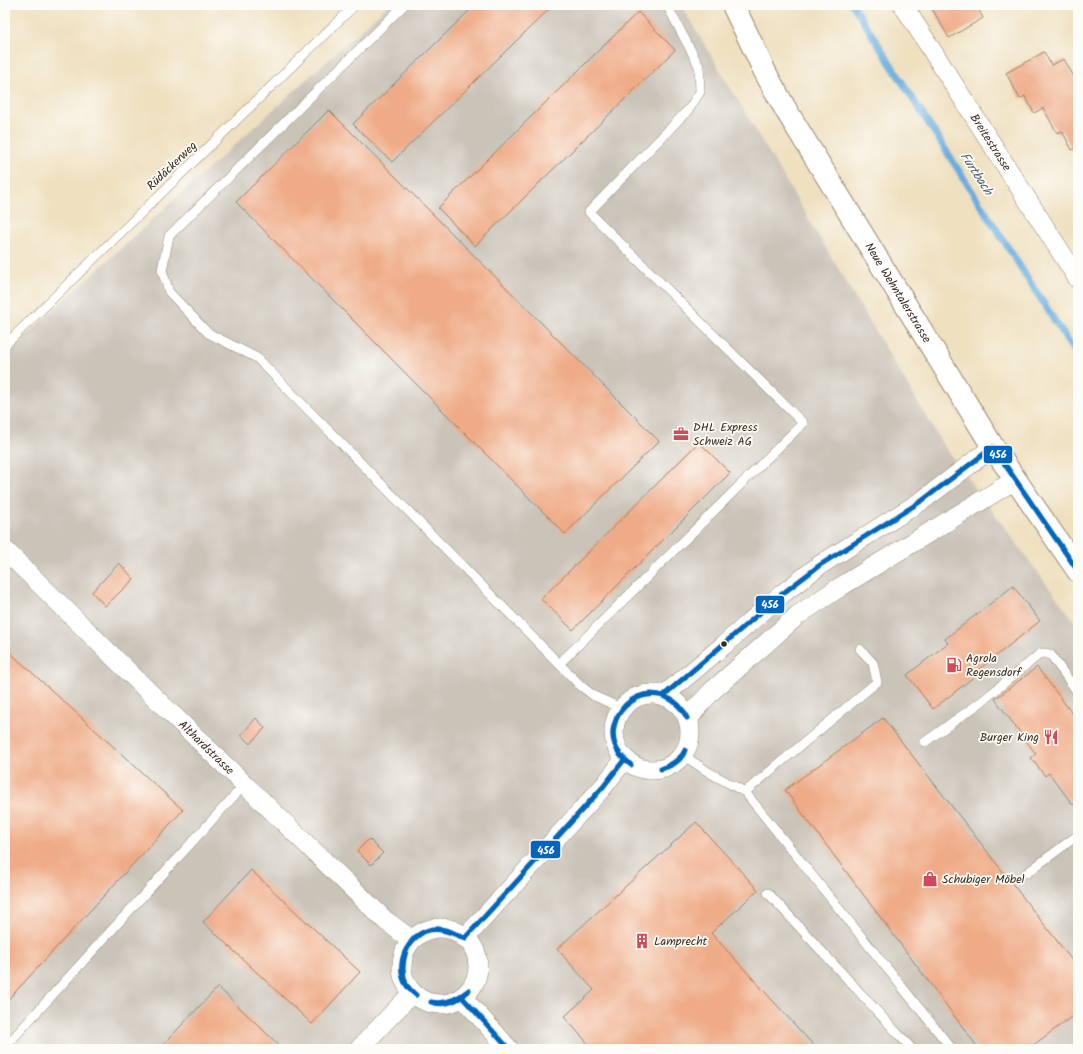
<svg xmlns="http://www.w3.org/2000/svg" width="1083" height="1054" font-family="Kalam,sans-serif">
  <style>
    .industrial { fill: #cac3b8 }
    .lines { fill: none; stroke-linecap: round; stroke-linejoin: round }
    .stream { stroke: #6aadde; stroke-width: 7 }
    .building { fill: #efab87 }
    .service-casing { stroke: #95856f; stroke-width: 10 }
    .minor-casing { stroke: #95856f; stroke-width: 20 }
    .primary-casing { stroke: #95856f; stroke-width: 24 }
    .service { stroke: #fff; stroke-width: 9 }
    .minor { stroke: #fff; stroke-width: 19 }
    .primary { stroke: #fff; stroke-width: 22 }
    .bus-1-casing { stroke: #fdfcf7; stroke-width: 8 }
    .bus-1 { stroke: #0065bd; stroke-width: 5 }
    .bus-dot { fill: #3b2a1e; stroke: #fdfcf7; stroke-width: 1.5 }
    .labels { text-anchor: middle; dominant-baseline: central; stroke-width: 3.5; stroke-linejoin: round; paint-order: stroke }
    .street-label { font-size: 12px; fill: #3b2a1e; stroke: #fdfcf7 }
    .poi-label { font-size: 12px; fill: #3b2a1e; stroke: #fdfcf7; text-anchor: start }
    .water-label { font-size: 13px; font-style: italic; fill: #4e5e6b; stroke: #fdfcf7 }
    .line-badge { stroke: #fdfcf7; stroke-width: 1.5 }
    .badge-label { font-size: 11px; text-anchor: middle; font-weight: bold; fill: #fff }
  </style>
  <rect width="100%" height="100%" fill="#fdfcf7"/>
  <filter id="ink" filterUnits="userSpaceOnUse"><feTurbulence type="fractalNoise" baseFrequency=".025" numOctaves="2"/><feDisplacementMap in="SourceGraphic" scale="8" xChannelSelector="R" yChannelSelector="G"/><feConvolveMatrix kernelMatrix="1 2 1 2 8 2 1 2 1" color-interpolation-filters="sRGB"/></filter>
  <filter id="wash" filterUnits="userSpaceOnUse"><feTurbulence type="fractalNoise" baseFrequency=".012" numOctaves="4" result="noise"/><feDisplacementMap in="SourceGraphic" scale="16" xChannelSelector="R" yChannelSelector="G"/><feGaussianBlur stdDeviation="0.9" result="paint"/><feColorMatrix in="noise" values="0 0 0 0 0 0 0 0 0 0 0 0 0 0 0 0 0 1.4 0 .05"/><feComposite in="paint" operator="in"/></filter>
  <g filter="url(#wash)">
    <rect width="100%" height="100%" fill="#efe0c0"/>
    <!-- industrial -->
    <path class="industrial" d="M 388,5 L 681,5 L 943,445 L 1078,626 L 1078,1049 L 5,1049 L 5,354 Z"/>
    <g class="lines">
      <!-- stream -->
      <path class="stream" d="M 853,5 L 1078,357"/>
    </g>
    <g id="blocks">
      <!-- building -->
      <path class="building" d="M 475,5 L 553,5 L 392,162 L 353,124 Z
        M 930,5 L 976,5 L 983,18 L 949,38 Z
        M 638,12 L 675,50 L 475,246 L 438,208 Z
        M 1044,52 L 1051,65 L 1064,59 L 1078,84 L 1078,147 L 1072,150 L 1062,131 L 1057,133 L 1043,108 L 1034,113 L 1025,96 L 1020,99 L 1006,73 Z
        M 329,110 L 659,441 L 565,534 L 236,202 Z
        M 699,442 L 730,473 L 573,630 L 541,599 Z
        M 119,563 L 134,579 L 105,606 L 92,592 Z
        M 1013,586 L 1040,621 L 973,674 L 975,676 L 933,709 L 907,675 L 948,643 L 945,639 Z
        M 5,648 L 183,810 L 5,1003 Z
        M 1037,667 L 1078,721 L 1078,801 L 1073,805 L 1049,773 L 1045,776 L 1031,758 L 1036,754 L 995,699 Z
        M 256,718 L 265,728 L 250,744 L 241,735 Z
        M 883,718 L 1078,968 L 1078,1012 L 1028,1049 L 979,1049 L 785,790 Z
        M 696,822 L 758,890 L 711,933 L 817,1049 L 593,1049 L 564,1017 L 594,990 L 557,949 Z
        M 369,839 L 383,853 L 371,865 L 357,851 Z
        M 251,870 L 360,972 L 312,1024 L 203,922 Z
        M 218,987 L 283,1049 L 161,1049 L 160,1048 Z"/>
    </g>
  </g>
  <g filter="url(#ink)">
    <use href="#blocks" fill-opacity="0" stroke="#95856f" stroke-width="1"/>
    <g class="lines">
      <!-- service casing -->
      <g class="service-casing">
        <path id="service" d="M 404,5 L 169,236 L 162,270 L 169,292 L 208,333 L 257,358 L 581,686 L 594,696 L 621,708
          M 5,345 L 355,5
          M 559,664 L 803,423 L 589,212 L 689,109 L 700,92 L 699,66 L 667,5
          M 925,742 L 981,702 L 1041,653 L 1046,653 L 1051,655 L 1078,693
          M 683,755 L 710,773 L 745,792 L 877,682 L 873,663 L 860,649
          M 745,792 L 952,1049
          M 1027,873 L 1078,835
          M 768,893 L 912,1049
          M 5,1047 L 245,784"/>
      </g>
      <!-- minor casing -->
      <g class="minor-casing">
        <g id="minor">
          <path id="s1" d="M 903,5 L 1078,279"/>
          <path id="s2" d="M 5,550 L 147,690 L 386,921 L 412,940"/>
          <circle cx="652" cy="732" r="38"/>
          <path d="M 663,696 L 724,645 L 782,594 L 820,565 L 923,500 L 993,447"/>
          <path d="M 688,720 L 699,705 L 712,691 L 798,615 L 840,587 L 1015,480"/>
          <circle cx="440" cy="966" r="38"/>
          <path d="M 465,938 L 603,787 L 624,760"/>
          <path d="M 462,997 L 509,1049"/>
          <path d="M 359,1049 L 412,993"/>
        </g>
      </g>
      <!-- primary casing -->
      <g class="primary-casing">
        <g id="primary">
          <path id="s3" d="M 733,5 L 766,74 L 786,110 L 993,447 L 1078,571"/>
        </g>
      </g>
      <!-- service -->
      <use href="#service" class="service"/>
      <!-- minor -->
      <use href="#minor" class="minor"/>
      <!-- primary -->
      <use href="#primary" class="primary"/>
      <!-- bus-1 casing -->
      <g class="bus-1-casing">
        <path id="bus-1" d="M 663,696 L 782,594 L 820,565 L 923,500 L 993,447 L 1078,571
          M 631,765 C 592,740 624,680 666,697 C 676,701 683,708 687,718
          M 631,765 C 627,761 623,758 620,754 C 591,715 658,664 687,718
          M 661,769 C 671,765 681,760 685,750
          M 661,769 C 672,766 682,761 685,750
          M 465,938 L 603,787 L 624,760
          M 416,995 C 394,979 399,950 419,935 C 424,931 432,928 439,929 C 448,929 454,933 462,937
          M 416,995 C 413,992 408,988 406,984 C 399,965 405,938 426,931 C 439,927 450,932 462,937
          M 462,997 L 509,1049
          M 431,1002 C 446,1005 458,999 469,990
          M 431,1002 C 445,1007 460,1000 469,990"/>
      </g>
      <!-- bus-1 -->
      <use href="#bus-1" class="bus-1"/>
    </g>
  </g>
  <!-- icons -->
  <defs>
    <g id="office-bare" transform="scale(1.2)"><path d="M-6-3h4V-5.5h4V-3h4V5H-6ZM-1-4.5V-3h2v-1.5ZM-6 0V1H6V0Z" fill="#d1495b" stroke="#fdfcf7" stroke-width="2.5" paint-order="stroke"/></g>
    <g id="fuel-bare" transform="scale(1.2)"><path d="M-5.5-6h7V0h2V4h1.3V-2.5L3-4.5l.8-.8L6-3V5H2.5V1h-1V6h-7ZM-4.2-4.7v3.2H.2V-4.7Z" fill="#d1495b" stroke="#fdfcf7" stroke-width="2.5" paint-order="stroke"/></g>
    <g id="restaurant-bare" transform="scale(1.2)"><path d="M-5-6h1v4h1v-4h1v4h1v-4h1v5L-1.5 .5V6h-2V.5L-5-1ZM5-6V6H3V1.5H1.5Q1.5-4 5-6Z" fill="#d1495b" stroke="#fdfcf7" stroke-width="2.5" paint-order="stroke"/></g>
    <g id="shop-bare" transform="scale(1.2)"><path d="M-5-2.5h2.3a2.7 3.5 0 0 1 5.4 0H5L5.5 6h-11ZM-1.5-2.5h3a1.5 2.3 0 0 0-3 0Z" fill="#d1495b" stroke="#fdfcf7" stroke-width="2.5" paint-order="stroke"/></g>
    <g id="building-bare" transform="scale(1.2)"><path d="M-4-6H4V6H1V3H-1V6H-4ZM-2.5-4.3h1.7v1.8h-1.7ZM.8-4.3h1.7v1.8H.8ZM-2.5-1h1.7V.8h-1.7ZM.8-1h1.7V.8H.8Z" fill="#d1495b" stroke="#fdfcf7" stroke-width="2.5" paint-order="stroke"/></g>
  </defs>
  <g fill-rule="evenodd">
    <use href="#office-bare" x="681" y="434"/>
    <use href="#fuel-bare" x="954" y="665"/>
    <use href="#restaurant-bare" x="1051" y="737"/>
    <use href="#shop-bare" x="930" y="879"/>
    <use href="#building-bare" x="642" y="941"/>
  </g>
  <!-- markers -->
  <circle class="bus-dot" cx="724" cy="644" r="3.5"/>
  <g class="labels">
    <!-- street labels -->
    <g class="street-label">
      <text stroke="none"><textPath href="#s1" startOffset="163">Breitestrasse</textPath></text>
      <text transform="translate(172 166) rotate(-44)">Rüdäckerweg</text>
      <text stroke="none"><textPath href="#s3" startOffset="332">Neue Wehntalerstrasse</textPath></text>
      <text stroke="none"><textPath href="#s2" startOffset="282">Althardstrasse</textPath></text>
    </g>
    <!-- poi labels -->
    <g class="poi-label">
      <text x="693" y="427">DHL Express<tspan x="693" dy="14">Schweiz AG</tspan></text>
      <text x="966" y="658">Agrola<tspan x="966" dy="14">Regensdorf</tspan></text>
      <text x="1039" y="737" text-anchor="end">Burger King</text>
      <text x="942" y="879">Schubiger Möbel</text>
      <text x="654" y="941">Lamprecht</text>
    </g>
    <!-- water labels -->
    <g class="water-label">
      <text transform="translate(976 174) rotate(57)">Furtbach</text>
    </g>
  </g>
  <g class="line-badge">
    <rect x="983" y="445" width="30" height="19" rx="4" fill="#0065bd"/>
    <rect x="755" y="595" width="30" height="19" rx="4" fill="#0065bd"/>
    <rect x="530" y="840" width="31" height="19" rx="4" fill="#0065bd"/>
  </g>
  <g class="badge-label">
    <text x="998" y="458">456</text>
    <text x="770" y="608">456</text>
    <text x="546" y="854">456</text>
  </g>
  <!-- margin -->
  <rect width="1083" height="1054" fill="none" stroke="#fdfcf7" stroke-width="20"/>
</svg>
